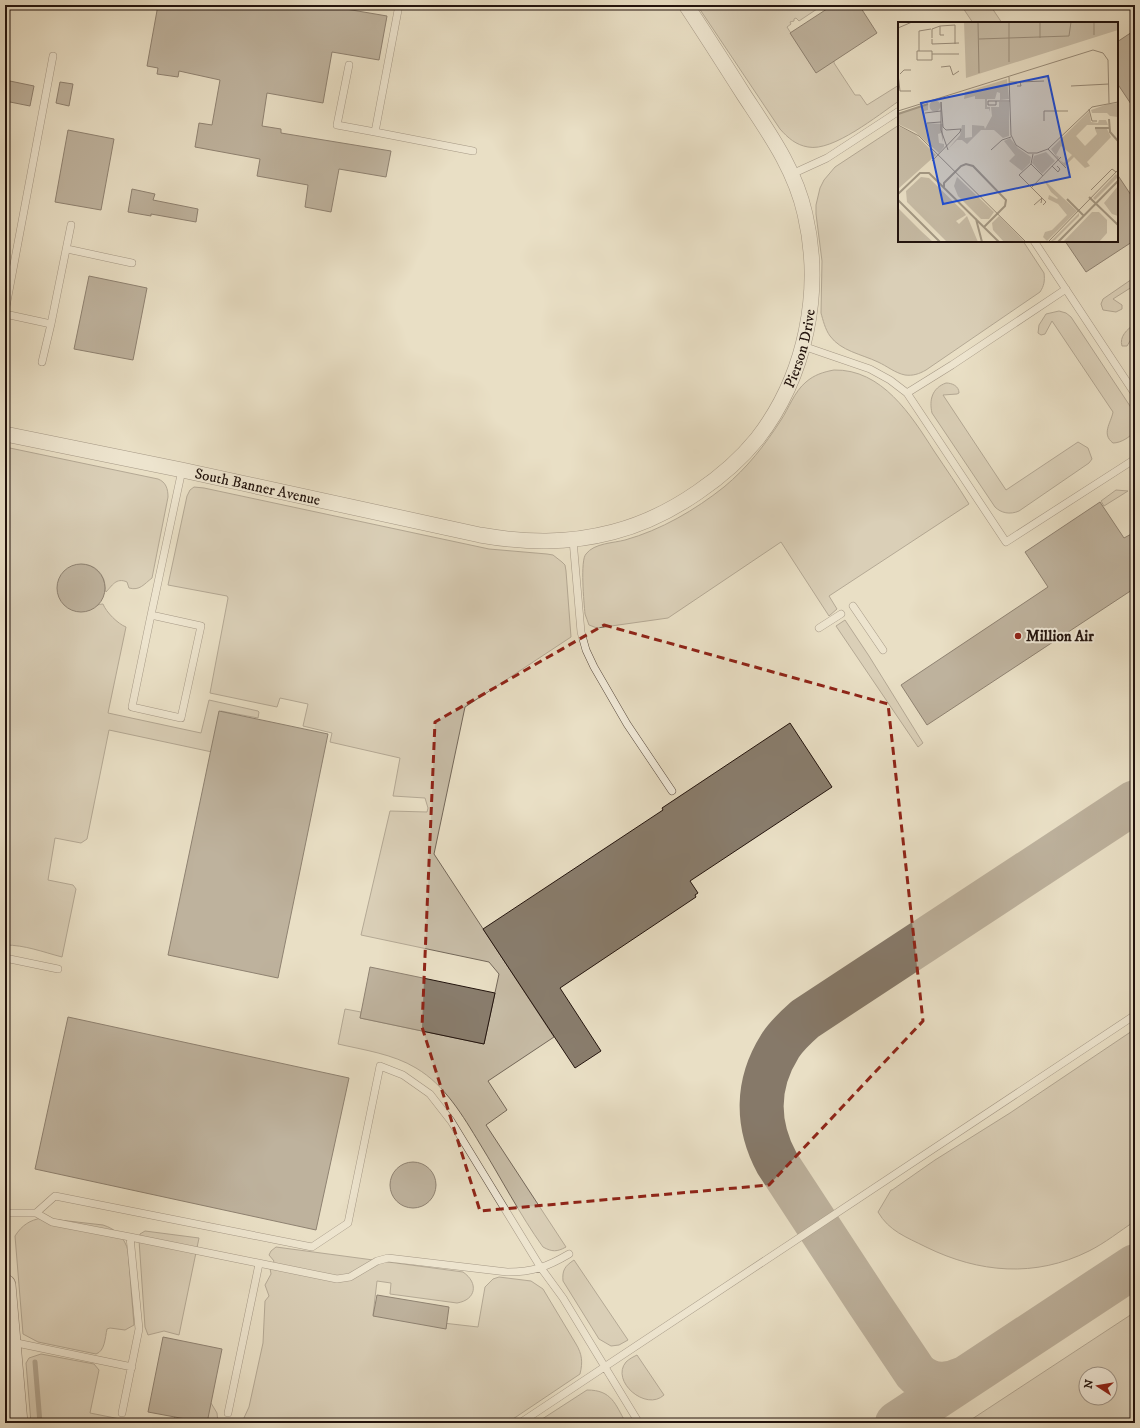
<svg xmlns="http://www.w3.org/2000/svg" width="1140" height="1428" font-family="'IM FELL DW Pica',serif">
  <style>
    .green { fill: #c7bca6; stroke: #74685a; fill-rule: evenodd }
    .lines { fill: none; stroke-linecap: round; stroke-linejoin: round }
    .stream { stroke: #716456; stroke-width: 5 }
    .taxiway { stroke: #867969; stroke-width: 44 }
    .building { fill: #897d6d; stroke: #22130d }
    .lane-casing { stroke: #54463b; stroke-width: 8 }
    .street-casing { stroke: #54463b; stroke-width: 16 }
    .secondary-casing { stroke: #22130d; stroke-width: 22 }
    .lane { stroke: #f1ead9; stroke-width: 7 }
    .street { stroke: #f1ead9; stroke-width: 15 }
    .secondary { stroke: #f1ead9; stroke-width: 21 }
    .marked { fill: none; stroke: #8f2418; stroke-width: 3; stroke-dasharray: 8 5; stroke-linejoin: round }
    .poi-dot { fill: #8f2418; stroke: #f1ead9; stroke-width: 1.5 }
    .labels { text-anchor: middle; dominant-baseline: central; stroke-width: 4; stroke-linejoin: round; paint-order: stroke }
    .street-label { font-size: 15px; fill: #22130d; stroke: #f1ead9 }
    .poi-label { font-size: 15px; font-weight: bold; fill: #22130d; stroke: #f1ead9; text-anchor: start }
    .inset-river { fill: none; stroke: #a59a86; stroke-width: 2 }
    .inset-road { fill: none; stroke: #998d7b; stroke-width: 1 }
    .view { fill: #1d4ed8; fill-opacity: 0.15; stroke: #1d4ed8; stroke-width: 2 }
    .inset-edge { fill: none; stroke: #22130d; stroke-width: 2 }
  </style>
  <rect width="100%" height="100%" fill="#e9dfc5"/>
  <filter id="stains"><feTurbulence type="fractalNoise" baseFrequency=".005" numOctaves="4"/><feColorMatrix values="0 0 0 0 .2 0 0 0 0 .09 0 0 0 0 .02 0 0 0 .5 -.17"/></filter>
  <radialGradient id="worn" r=".72"><stop offset=".6" stop-color="#630" stop-opacity="0"/><stop offset="1" stop-color="#630" stop-opacity=".3"/></radialGradient>
  <!-- green -->
  <path class="green" d="M 697,5 L 823,5 L 799,21 L 796,18 L 794,19 L 794,21 L 790,22 L 791,24 L 787,27 L 815,71 L 834,59 L 834,63 L 855,95 L 860,95 L 867,105 L 899,85 L 899,101 C 878,115 833,152 808,147 C 796,145 788,138 780,129 Z
    M 961,5 L 990,5 L 1002,23 L 973,23 Z
    M 899,125 L 899,241 L 1023,241 L 1044,273 C 1045,281 1044,286 1040,292 L 926,370 C 919,374 913,376 905,375 C 895,373 887,366 878,362 C 861,354 841,351 830,336 C 825,329 823,320 821,313 L 822,261 L 816,214 L 816,205 L 820,188 L 824,180 L 835,167 Z
    M 1135,277 L 1135,285 L 1113,299 L 1122,305 L 1122,309 L 1116,312 L 1103,310 L 1101,304 L 1103,299 Z
    M 1059,311 L 1066,313 L 1071,317 L 1134,412 L 1135,431 C 1130,437 1121,443 1113,443 C 1101,434 1111,423 1113,412 L 1052,321 L 1045,334 L 1041,335 L 1038,333 L 1039,325 L 1046,314 Z
    M 1135,324 L 1135,338 L 1133,336 L 1127,346 L 1122,346 C 1119,337 1127,329 1135,324 Z
    M 834,370 C 882,369 911,415 934,451 C 946,469 958,486 969,504 L 829,596 L 837,609 L 829,616 L 781,542 L 668,618 L 597,628 L 589,625 C 588,621 586,618 585,614 C 584,603 580,560 586,554 C 594,543 614,543 625,540 C 661,530 695,510 724,487 C 747,468 765,445 781,420 C 789,408 794,392 806,382 C 814,375 823,372 834,370 Z
    M 946,383 C 952,383 959,386 959,393 L 957,394 L 943,395 L 1006,490 L 1078,442 L 1088,448 L 1092,459 L 1089,463 L 1019,511 C 1010,515 1001,513 995,507 L 932,413 C 929,400 932,388 946,383 Z
    M 5,447 L 158,479 C 166,482 168,489 168,497 L 152,578 C 144,584 140,591 129,588 L 127,582 C 116,577 112,586 106,592 C 105,589 105,584 104,580 C 92,548 42,570 63,602 C 66,607 72,611 78,611 C 91,612 94,604 103,604 C 106,612 118,624 126,627 L 108,713 L 201,733 L 209,700 L 258,711 L 259,712 L 258,718 L 221,711 L 212,752 L 109,730 L 87,839 L 81,843 L 55,838 L 48,880 L 73,885 L 76,889 L 62,957 C 43,952 25,945 5,945 Z
    M 194,487 L 204,488 L 489,549 L 547,554 L 553,555 L 562,562 L 565,565 L 566,571 L 571,637 L 465,707 L 434,854 L 554,1037 L 488,1081 L 507,1110 L 486,1125 L 566,1247 C 557,1252 552,1252 543,1247 C 520,1215 501,1178 480,1144 C 463,1116 445,1085 416,1068 C 393,1054 364,1050 338,1044 L 345,1009 L 361,1012 L 360,1018 L 484,1044 L 499,974 L 489,962 L 361,935 L 390,811 L 427,812 L 428,808 L 425,798 L 393,796 L 400,758 L 330,742 L 332,733 L 303,726 L 308,704 L 280,698 L 277,707 L 210,693 L 228,598 L 227,596 L 168,585 L 187,496 L 190,490 Z
    M 1116,490 L 1128,491 L 1104,506 L 1101,501 Z
    M 845,620 L 869,656 L 923,743 L 918,747 L 836,626 Z
    M 1135,1029 L 1135,1221 C 1120,1231 1105,1243 1089,1251 C 1035,1278 979,1273 926,1247 C 906,1237 889,1231 878,1212 L 891,1190 L 892,1190 L 935,1160 L 1010,1113 Z
    M 42,1218 L 103,1225 C 116,1229 125,1238 128,1251 L 134,1325 L 125,1330 L 110,1328 L 107,1329 C 105,1338 105,1351 96,1354 L 38,1342 L 23,1334 L 15,1236 C 22,1225 30,1220 42,1218 Z
    M 145,1231 L 199,1238 L 179,1335 L 164,1331 L 148,1335 L 145,1327 L 139,1240 L 140,1234 Z
    M 276,1247 L 463,1272 C 479,1283 476,1300 457,1303 L 390,1294 L 391,1283 L 377,1281 L 373,1315 L 478,1327 L 485,1287 L 493,1279 L 499,1277 L 531,1281 L 543,1289 L 576,1344 C 582,1354 583,1362 580,1374 L 507,1423 L 237,1423 L 243,1420 L 249,1407 L 263,1343 L 265,1301 L 269,1296 L 265,1285 L 271,1274 L 270,1268 L 274,1261 L 269,1255 L 271,1251 Z
    M 574,1260 L 628,1340 L 619,1345 L 611,1346 L 599,1339 L 563,1281 C 562,1270 565,1266 574,1260 Z
    M 1135,1312 L 1135,1423 L 966,1423 ZM 1086,1374 L 1110,1374 L 1110,1398 L 1086,1398 Z
    M 41,1354 L 94,1364 L 99,1370 L 90,1413 L 140,1423 L 31,1423 L 26,1363 L 29,1358 Z
    M 637,1355 L 664,1395 C 646,1412 610,1381 626,1362 C 629,1359 633,1357 637,1355 Z
    M 587,1390 C 612,1390 615,1404 626,1423 L 536,1423 Z
    M 211,1403 L 217,1413 L 218,1423 L 174,1423 L 175,1412 Z"/>
  <g class="lines">
    <!-- stream -->
    <path class="stream" d="M 35,1362 L 40,1423"/>
    <!-- taxiway -->
    <path class="taxiway" d="M 962,1379 C 945,1387 928,1386 915,1372 L 868,1302 L 777,1163 C 756,1124 756,1084 780,1046 C 786,1036 796,1027 805,1019 L 1135,802
      M 897,1423 L 1135,1266"/>
  </g>
  <!-- building -->
  <path class="building" d="M 158,5 L 340,5 L 340,8 L 387,16 L 379,60 L 332,52 L 323,103 L 267,93 L 262,126 L 281,129 L 281,133 L 391,151 L 386,177 L 339,169 L 331,212 L 305,207 L 308,185 L 257,176 L 260,159 L 195,147 L 199,123 L 212,125 L 220,80 L 179,71 L 178,77 L 157,74 L 158,68 L 147,66 Z
    M 833,5 L 859,5 L 877,33 L 816,73 L 790,33 Z
    M 1135,30 L 1135,110 L 1117,83 L 1117,42 Z
    M 5,80 L 34,86 L 30,106 L 5,101 Z
    M 60,82 L 73,84 L 69,106 L 56,103 Z
    M 68,130 L 114,139 L 101,210 L 55,202 Z
    M 1117,174 L 1135,201 L 1135,240 L 1086,272 L 1065,241 L 1117,241 Z
    M 132,189 L 155,194 L 153,200 L 198,209 L 196,222 L 151,214 L 151,216 L 128,212 Z
    M 89,276 L 147,288 L 133,360 L 74,349 Z
    M 1100,502 L 1124,538 L 1135,532 L 1135,588 L 927,725 L 901,685 L 1048,587 L 1025,552 Z
    M57 588a24 24 0 1 1 48 0a24 24 0 1 1-48 0Z
    M 219,711 L 328,734 L 278,978 L 168,955 Z
    M 790,723 L 832,787 L 690,881 L 698,893 L 695,895 L 696,897 L 560,988 L 601,1051 L 575,1068 L 483,929 L 663,810 L 662,808 Z
    M 370,967 L 495,993 L 484,1044 L 360,1018 Z
    M 68,1017 L 349,1078 L 316,1230 L 35,1169 Z
    M390 1185a23 23 0 1 1 46 0a23 23 0 1 1-46 0Z
    M 377,1295 L 449,1307 L 446,1329 L 373,1316 Z
    M 163,1337 L 222,1349 L 207,1423 L 148,1412 Z"/>
  <g class="lines">
    <!-- lane casing -->
    <g class="lane-casing">
      <path id="lane" d="M 399,5 L 375,132 L 473,151
        M 349,65 L 337,125 L 375,132
        M 792,174 L 827,158 L 899,111
        M 1034,241 L 1135,394
        M 67,249 L 132,263
        M 5,312 L 53,56
        M 5,314 L 51,324 L 42,362
        M 51,324 L 71,225
        M 803,346 L 870,369 L 890,380 L 907,393 L 952,365 L 1066,289
        M 907,393 L 1006,542 L 1135,459
        M 573,540 L 581,632 L 586,650 L 594,667 L 627,724 L 672,791
        M 853,606 L 883,650
        M 151,615 L 132,707 L 181,718 L 201,626 L 151,615 L 182,470
        M 819,628 L 841,614
        M 5,958 L 58,969
        M 5,1213 L 36,1213 L 52,1222 L 130,1237 L 139,1329 L 122,1413
        M 36,1213 L 55,1196 L 312,1247 L 348,1223 L 380,1066 L 403,1075 L 430,1094 L 451,1121 L 541,1268 L 563,1298 L 639,1423
        M 130,1237 L 337,1279 L 350,1277 L 377,1261 L 388,1258 L 507,1272 C 533,1272 547,1267 569,1254
        M 12,1342 L 132,1367
        M 228,1413 L 259,1264
        M 520,1423 L 1135,1015"/>
    </g>
    <!-- street casing -->
    <g class="street-casing">
      <g id="street">
        <path id="s1" d="M 5,434 L 182,470 L 480,535 C 526,543 567,544 613,532 C 644,524 672,510 698,492 C 720,477 740,460 757,439 C 806,376 823,291 805,214 C 795,169 769,133 744,95 C 725,65 706,35 686,5"/>
      </g>
    </g>
    <!-- secondary casing -->
    <g class="secondary-casing">
      <path id="secondary" d="M 5,1285 L 17,1423"/>
    </g>
    <!-- lane -->
    <use href="#lane" class="lane"/>
    <!-- street -->
    <use href="#street" class="street"/>
    <!-- secondary -->
    <use href="#secondary" class="secondary"/>
  </g>
  <!-- marked area -->
  <path d="M0 0H1140V1428H0ZM 604,625 L 888,704 L 923,1021 L 769,1185 L 480,1211 L 422,1027 L 435,722 Z" fill="#e9dfc5" fill-opacity=".55" fill-rule="evenodd"/>
  <path class="marked" d="M 604,625 L 888,704 L 923,1021 L 769,1185 L 480,1211 L 422,1027 L 435,722 Z"/>
  <!-- markers -->
  <circle class="poi-dot" cx="1018" cy="636" r="4"/>
  <g class="labels">
    <!-- street labels -->
    <g class="street-label">
      <text stroke="none"><textPath href="#s1" startOffset="895">Pierson Drive</textPath></text>
      <text stroke="none"><textPath href="#s1" startOffset="258">South Banner Avenue</textPath></text>
    </g>
    <!-- poi labels -->
    <g class="poi-label">
      <text x="1026" y="636">Million Air</text>
    </g>
  </g>
  <!-- overview -->
  <g transform="translate(898 22)">
    <rect width="220" height="220" fill="#e9dfc5"/>
    <path d="M 66,0 L 220,0 L 220,8 L 68,56 ZM 109,57 L 111,77 L 102,78 L 102,71 L 99,70 L 97,77 L 89,77 L 89,85 L 92,85 L 92,90 L 91,87 L 87,87 L 87,77 L 77,77 L 77,74 L 66,77 L 67,70 ZM31.5 84a5.5 5.5 0 1 1 11 0a5.5 5.5 0 1 1-11 0ZM 101,80 L 111,80 L 111,114 L 105,116 L 96,108 L 83,108 L 69,122 L 64,118 L 59,118 L 50,127 L 62,113 L 64,103 L 67,103 L 67,116 L 74,115 L 74,103 L 86,104 L 87,107 L 94,94 L 93,85 L 101,85 ZM 220,81 L 220,95 L 212,94 L 209,91 L 194,91 L 193,88 L 210,82 ZM 30,82 L 30,88 L 26,89 L 28,101 L 45,102 L 45,120 L 43,111 L 40,112 L 41,121 L 46,122 L 46,125 L 41,131 L 17,110 L 0,102 L 0,91 ZM 191,89 L 193,100 L 200,101 L 201,98 L 208,98 L 210,103 L 189,103 L 178,114 L 187,124 L 199,112 L 197,107 L 209,107 L 213,115 L 189,140 L 192,144 L 187,146 L 176,135 L 167,144 L 162,138 L 166,141 L 174,133 L 163,124 L 158,133 L 161,135 L 160,137 L 153,127 ZM 0,104 L 17,112 L 38,133 L 0,167 ZM 112,116 L 120,126 L 133,135 L 132,141 L 124,149 L 111,139 L 117,133 L 106,119 ZM 148,130 L 157,139 L 144,152 L 134,141 L 136,134 ZM 218,152 L 220,155 L 197,178 L 195,176 ZM 23,155 L 31,156 L 66,190 L 68,193 L 58,199 L 61,202 L 69,194 L 80,220 L 49,220 L 9,180 L 8,169 ZM 59,155 L 96,190 L 91,197 L 83,197 L 60,174 L 56,164 ZM 145,157 L 179,189 L 149,219 L 145,215 L 147,210 L 154,208 L 169,193 L 160,182 L 150,177 L 151,173 L 159,177 L 160,176 L 153,170 ZM 220,164 L 220,194 L 214,192 L 206,181 ZM 0,186 L 23,209 L 35,220 L 0,220 ZM 194,190 L 201,190 L 209,198 L 209,211 L 201,220 L 165,220 ZM 181,191 L 181,194 L 157,218 L 152,220 ZM 101,194 L 127,220 L 106,220 L 95,208 L 94,201 Z" fill="#c7bca6"/>
    <path class="inset-river" d="M 0,92 L 30,82M 211,97 L 212,110 L 220,119M 197,106 L 211,106M 46,165 L 46,161 L 63,144 L 68,142 L 75,144 L 108,178 L 107,184 L 86,205M 0,172 L 22,151 L 31,151 L 101,220M 191,175 L 220,203M 169,177 L 186,194M 0,178 L 42,220M 78,197 L 84,220M 160,220 L 220,159"/>
    <path class="inset-road" d="M 80,0 L 81,51M 111,0 L 111,40M 142,0 L 142,16M 196,0 L 196,13M 42,4 L 57,3 L 57,22M 0,6 L 14,0M 34,16 L 34,7 L 42,4 L 42,13 L 46,13M 34,17 L 34,22 L 61,21M 81,17 L 171,14 L 173,0M 19,29 L 34,29 L 34,38 L 19,38 ZM 21,29 L 21,9 L 33,7M 34,32 L 61,32M 43,45 L 52,44 L 55,53 L 61,49M 0,52 L 2,69 L 13,69M 2,52 L 6,48 L 13,48M 111,55 L 113,113 L 118,123 L 130,131 L 139,131 L 150,127 L 194,85 L 220,80M 112,60 L 122,60 L 123,64 L 119,64M 122,60 L 146,59M 173,64 L 211,62M 98,79 L 90,79 L 90,83 L 98,83 L 98,79 L 112,79M 191,87 L 194,99 L 199,99M 0,89 L 195,28 L 205,31 L 210,38 L 211,81M 43,89 L 43,108 L 50,128M 27,91 L 43,89 L 43,80M 146,99 L 146,89 L 170,89M 29,101 L 43,100M 0,103 L 21,114 L 128,220M 150,127 L 168,146M 93,128 L 104,118 L 113,115M 135,132 L 133,142 L 145,154M 34,139 L 62,110 L 63,107 L 48,108 L 45,105 L 43,80M 133,142 L 121,153 L 144,176 L 136,183M 154,144 L 160,150 L 162,147 L 159,144M 133,166 L 163,135M 193,168 L 214,147 L 218,150M 143,181 L 144,176 L 148,180 L 145,183M 150,220 L 220,148"/>
    <path class="view" d="M 150,54 L 172,155 L 45,182 L 23,81 Z"/>
    <rect width="220" height="220" class="inset-edge"/>
  </g>
  <!-- margin -->
  <rect width="1140" height="1428" fill="none" stroke="#e9dfc5" stroke-width="20"/>
  <rect x="6" y="6" width="1128" height="1416" fill="none" stroke="#22130d" stroke-width="2"/>
  <rect x="10" y="10" width="1120" height="1408" fill="none" stroke="#22130d"/>
  <!-- north arrow -->
  <g transform="translate(1098 1386) rotate(282)"><circle r="19" fill="#f1ead9" stroke="#9e9487"/>
  <path d="M0-3L7 15L0 10L-7 15Z" fill="#8f2418"/>
  <text y="-6" font-size="11" font-weight="bold" text-anchor="middle" fill="#22130d">N</text>
  </g>
  <rect width="100%" height="100%" filter="url(#stains)"/>
  <rect width="100%" height="100%" fill="url(#worn)"/>
</svg>
